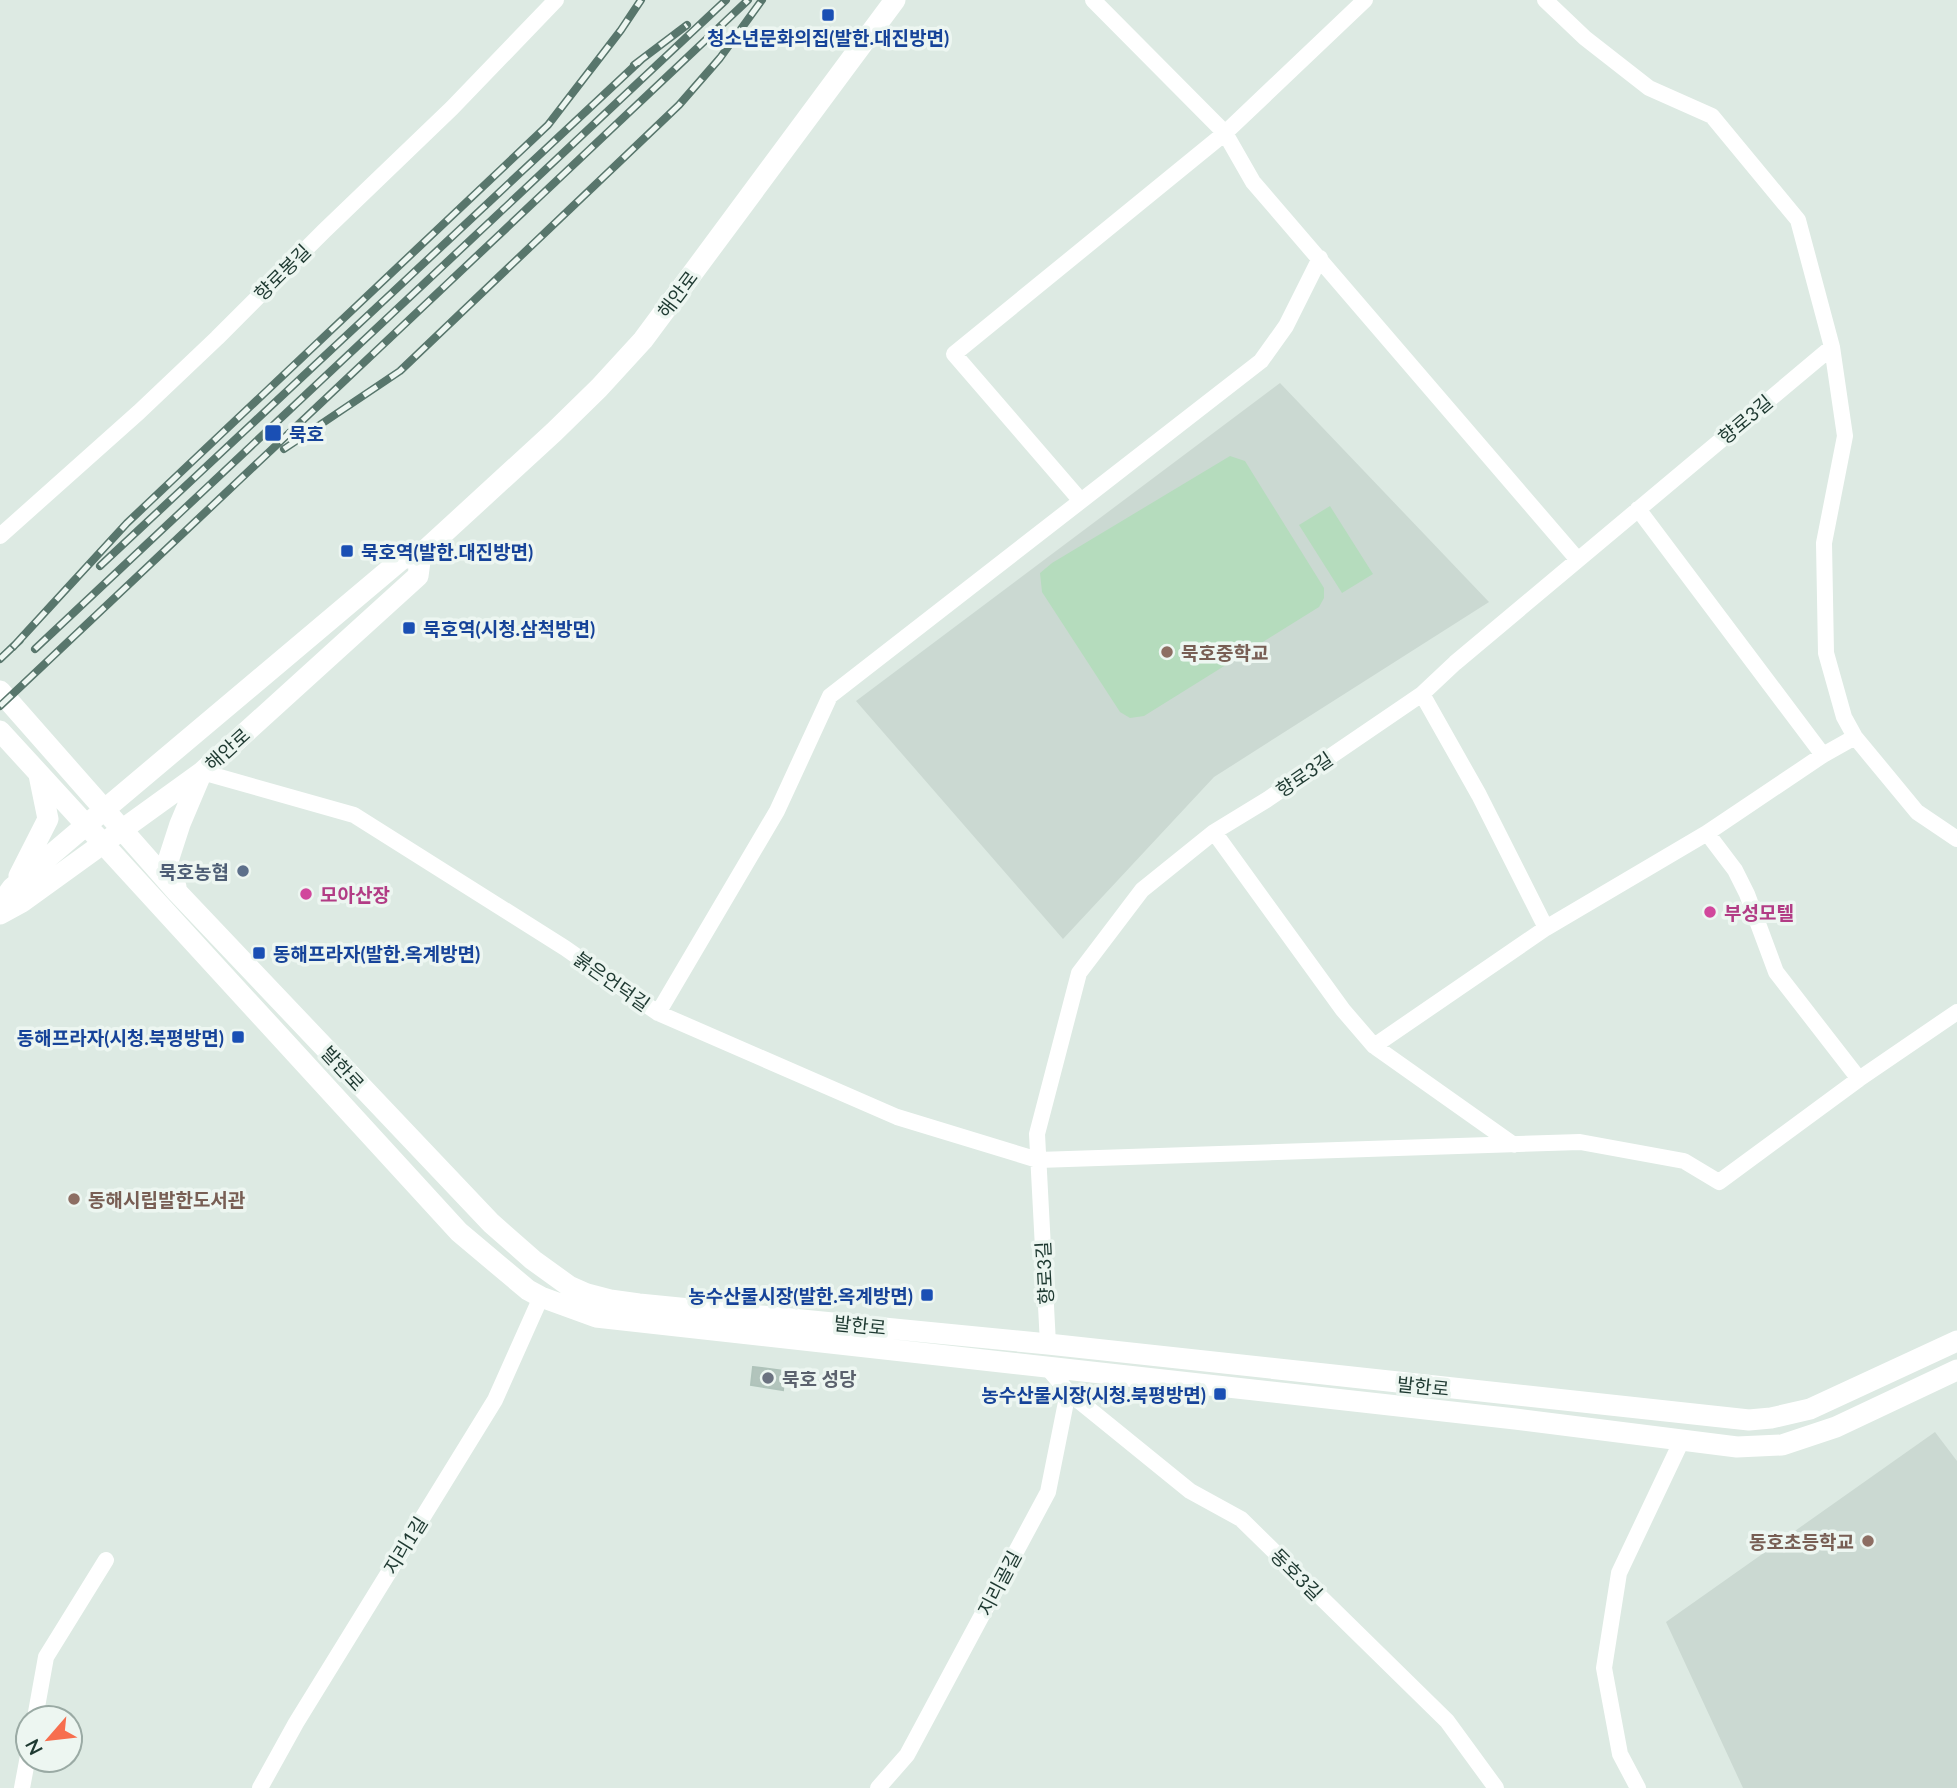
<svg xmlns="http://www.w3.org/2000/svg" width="1957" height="1788" font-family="Lato,'Noto Sans KR',sans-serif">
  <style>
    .built { fill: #cbd9d2 }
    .green { fill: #b5dcbd }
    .building { fill: #b2c4bc; stroke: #afc3ba; stroke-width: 2 }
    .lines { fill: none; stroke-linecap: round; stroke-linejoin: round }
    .street { stroke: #fff; stroke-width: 16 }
    .secondary { stroke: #fff; stroke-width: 21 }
    .rail-casing { stroke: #58766c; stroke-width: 8 }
    .rail { stroke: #edf6f1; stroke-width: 5; stroke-dasharray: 16; stroke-linecap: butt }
    .transit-dot { fill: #1a4fb4; stroke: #edf6f1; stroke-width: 2.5 }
    .education-dot { fill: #8d6e63; stroke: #edf6f1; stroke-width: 2.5 }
    .service-dot { fill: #5c6f8a; stroke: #edf6f1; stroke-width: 2.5 }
    .hotel-dot { fill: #d1479c; stroke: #edf6f1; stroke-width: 2.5 }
    .worship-dot { fill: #6b7280; stroke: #edf6f1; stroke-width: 2.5 }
    .labels { text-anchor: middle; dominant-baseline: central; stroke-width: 7; stroke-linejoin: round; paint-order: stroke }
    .transit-label { font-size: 19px; font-weight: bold; fill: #164399; stroke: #edf6f1; text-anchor: start }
    .street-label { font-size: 19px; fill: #1e3931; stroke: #edf6f1 }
    .education-label { font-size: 19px; font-weight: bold; fill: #785e54; stroke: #edf6f1; text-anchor: start }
    .service-label { font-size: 19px; font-weight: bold; fill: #4e5e75; stroke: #edf6f1; text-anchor: end }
    .hotel-label { font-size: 19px; font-weight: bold; fill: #b23c85; stroke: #edf6f1; text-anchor: start }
    .worship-label { font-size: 19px; font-weight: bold; fill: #5b616d; stroke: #edf6f1; text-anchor: start }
  </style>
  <rect width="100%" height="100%" fill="#ddeae3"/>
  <!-- built -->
  <path class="built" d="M 1280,383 L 1489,602 L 1214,777 L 1063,939 L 856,701 Z
    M 1935,1432 L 1957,1461 L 1957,1788 L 1743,1788 L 1666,1622 Z"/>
  <!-- green -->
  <path class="green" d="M 1230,456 L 1245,461 L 1324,588 L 1324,598 L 1319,607 L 1144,716 L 1130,718 L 1120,712 L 1042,592 L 1040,573 L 1052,563 Z
    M 1330,506 L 1373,574 L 1342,593 L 1299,525 Z"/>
  <!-- building -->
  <path class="building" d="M 753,1367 L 785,1371 L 783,1390 L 751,1385 Z"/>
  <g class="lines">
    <!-- street -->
    <path class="street" d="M 1093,0 L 1225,133 L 1253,182 L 1578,560
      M 1545,0 L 1585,38 L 1649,88 L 1712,116 L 1798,220 L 1832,347 L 1845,436 L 1824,543 L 1826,653 L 1844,717 L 1855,737 L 1917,812 L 1957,839
      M 1081,501 L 954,354 L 1225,133 L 1365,0
      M 1638,509 L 1823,755
      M 0,536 L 139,412 L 217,338 L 324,231 L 452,108 L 556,0
      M 1422,694 L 1479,795 L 1546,928
      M 202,772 L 354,815 L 565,948 L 658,1013 L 897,1117 L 1038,1160 L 1580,1142 L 1684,1161 L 1719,1182 L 1859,1079 L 1957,1012
      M 1214,832 L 1343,1010 L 1374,1046 L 1514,1145
      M 1707,833 L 1735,870 L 1747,894 L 1776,972 L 1859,1079
      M 658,1013 L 777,811 L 830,696 L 1261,361 L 1286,326 L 1320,258
      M 1374,1046 L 1546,928 L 1707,833 L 1823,755 L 1855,737
      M 1048,1344 L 1037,1134 L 1079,973 L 1142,890 L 1214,832 L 1268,799 L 1422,694 L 1455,663 L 1832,347
      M 1068,1392 L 1190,1491 L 1241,1519 L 1447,1721 L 1496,1788
      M 35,1718 L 46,1657 L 106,1560
      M 22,1788 L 28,1756
      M 260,1788 L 296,1723 L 495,1400 L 541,1297
      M 878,1788 L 907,1755 L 1048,1492 L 1068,1392 L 1047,1367
      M 1638,1788 L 1620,1754 L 1604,1668 L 1619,1573 L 1682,1440"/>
    <!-- secondary -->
    <path class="secondary" d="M 0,691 L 177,892 L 491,1223 L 533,1260 L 569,1286 L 587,1294 L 610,1300 L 639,1304 L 1048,1344 L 1749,1420 L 1771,1418 L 1810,1409 L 1957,1341
      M 0,731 L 459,1232 L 528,1290 L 541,1297 L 596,1317 L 1515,1419 L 1737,1447 L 1782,1445 L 1836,1427 L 1957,1370
      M 19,876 L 48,819 L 39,775
      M 176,887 L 168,861 L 180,824 L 202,772
      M 0,905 L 12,888 L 85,826 L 402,559 L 421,554 L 554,432 L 599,388 L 643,340 L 895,0
      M 0,914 L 22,902 L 202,772 L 418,576 L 421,554"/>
    <!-- rail casing -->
    <g class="rail-casing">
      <path id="rail" d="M 634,65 L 687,25
        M 284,449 L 400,371 L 679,105 L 720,58 L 762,0
        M 100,566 L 642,59
        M 13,647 L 127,523 L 548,125 L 621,30 L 641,0
        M 35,649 L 726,0
        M 0,659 L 20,640
        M 0,706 L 748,0"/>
    </g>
    <!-- rail -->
    <use href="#rail" class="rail"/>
  </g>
  <!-- markers -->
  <g class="transit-dot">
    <rect x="821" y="8" width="14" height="14" rx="3.5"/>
    <rect x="264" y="424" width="18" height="18" rx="3.5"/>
    <rect x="340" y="544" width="14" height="14" rx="3.5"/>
    <rect x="402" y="621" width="14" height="14" rx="3.5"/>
    <rect x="252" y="946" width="14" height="14" rx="3.5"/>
    <rect x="231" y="1030" width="14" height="14" rx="3.5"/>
    <rect x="920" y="1288" width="14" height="14" rx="3.5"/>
    <rect x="1213" y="1387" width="14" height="14" rx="3.5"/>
  </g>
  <g class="education-dot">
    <circle cx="1167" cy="652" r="7"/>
    <circle cx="74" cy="1199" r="7"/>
    <circle cx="1868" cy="1541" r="7"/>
  </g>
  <circle class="service-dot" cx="243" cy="871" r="7"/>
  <g class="hotel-dot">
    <circle cx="306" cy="894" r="7"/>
    <circle cx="1710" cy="912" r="7"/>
  </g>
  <circle class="worship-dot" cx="768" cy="1378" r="7"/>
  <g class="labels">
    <!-- transit labels -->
    <g class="transit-label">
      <text x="828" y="37" text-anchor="middle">청소년문화의집(발한.대진방면)</text>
      <text x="289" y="433">묵호</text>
      <text x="361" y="551">묵호역(발한.대진방면)</text>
      <text x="423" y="628">묵호역(시청.삼척방면)</text>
      <text x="273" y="953">동해프라자(발한.옥계방면)</text>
      <text x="224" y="1037" text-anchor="end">동해프라자(시청.북평방면)</text>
      <text x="913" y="1295" text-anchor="end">농수산물시장(발한.옥계방면)</text>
      <text x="1206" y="1394" text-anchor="end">농수산물시장(시청.북평방면)</text>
    </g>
    <!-- street labels -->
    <g class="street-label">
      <text transform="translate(282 272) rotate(-45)">향로봉길</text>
      <text transform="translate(677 294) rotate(-53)">해안로</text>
      <text transform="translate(1745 419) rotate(-40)">향로3길</text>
      <text transform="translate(227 749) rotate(-42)">해안로</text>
      <text transform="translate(1304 774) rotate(-34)">향로3길</text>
      <text transform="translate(612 981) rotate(35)">붉은언덕길</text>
      <text transform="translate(343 1068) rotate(47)">발한로</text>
      <text transform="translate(1044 1273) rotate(-93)">향로3길</text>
      <text transform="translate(860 1325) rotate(6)">발한로</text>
      <text transform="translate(1423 1386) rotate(6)">발한로</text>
      <text transform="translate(405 1545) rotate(-58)">지리1길</text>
      <text transform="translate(1297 1574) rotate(45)">동호3길</text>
      <text transform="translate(999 1583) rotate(-62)">지리골길</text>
    </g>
    <!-- education labels -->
    <g class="education-label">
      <text x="1181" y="652">묵호중학교</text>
      <text x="88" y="1199">동해시립발한도서관</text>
      <text x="1854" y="1541" text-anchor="end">동호초등학교</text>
    </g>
    <!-- service labels -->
    <g class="service-label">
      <text x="229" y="871">묵호농협</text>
    </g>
    <!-- hotel labels -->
    <g class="hotel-label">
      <text x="320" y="894">모아산장</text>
      <text x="1724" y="912">부성모텔</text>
    </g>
    <!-- worship labels -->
    <g class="worship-label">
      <text x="782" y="1378">묵호 성당</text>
    </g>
  </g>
  <!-- north arrow -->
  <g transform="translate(49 1739) rotate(242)"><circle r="33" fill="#edf6f1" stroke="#9aaaa4" stroke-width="2"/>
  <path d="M0-5L12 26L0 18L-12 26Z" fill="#f76e4e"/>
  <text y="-10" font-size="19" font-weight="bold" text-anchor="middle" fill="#1e3931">N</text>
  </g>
</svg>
